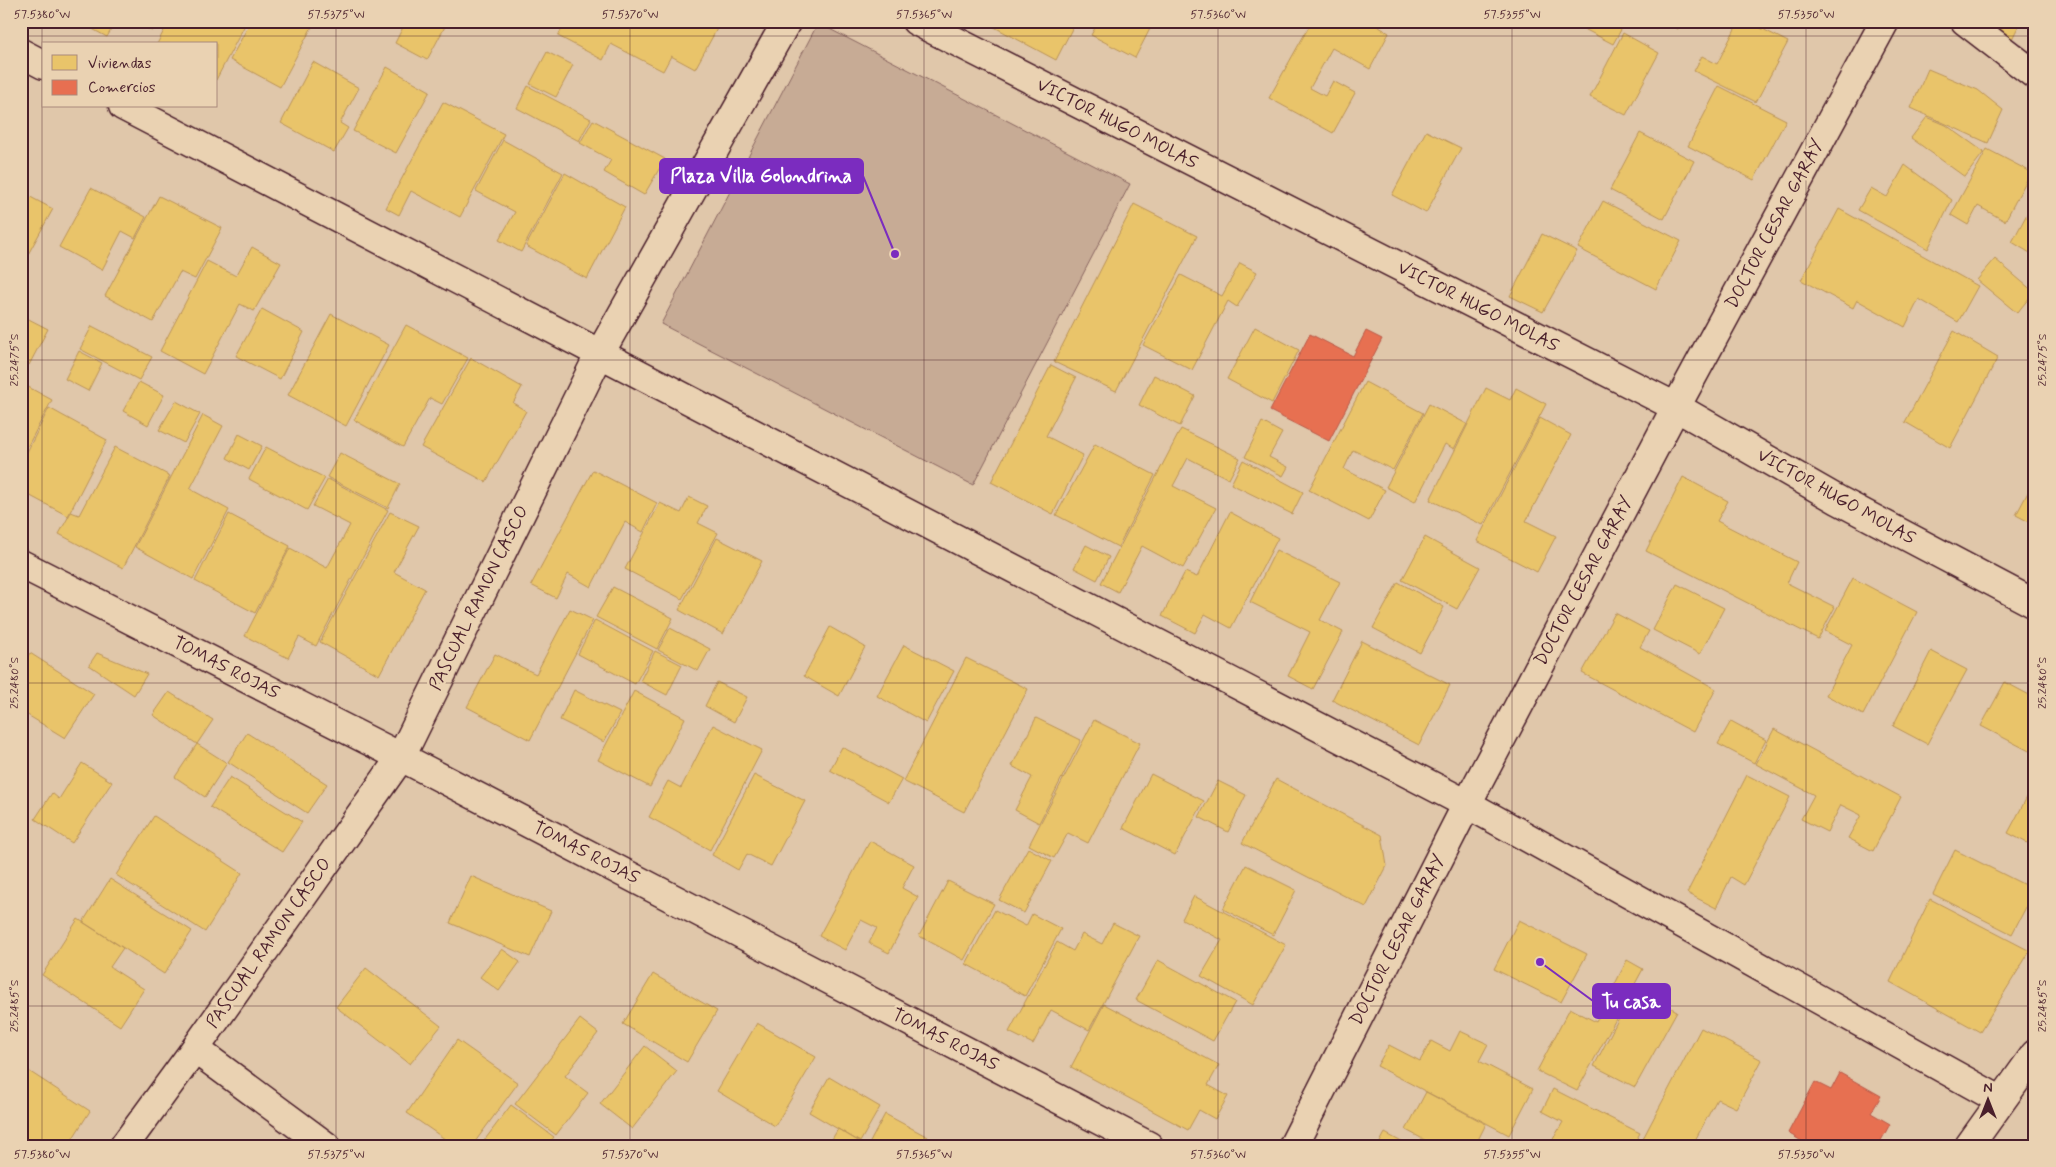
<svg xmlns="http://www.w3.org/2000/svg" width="2056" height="1167" font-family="Mynerve,sans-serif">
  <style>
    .green { fill: #c7ab95; stroke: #886560 }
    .homes { fill: #e9c46a; stroke: #b99257 }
    .shops { fill: #e76f51; stroke: #b85746 }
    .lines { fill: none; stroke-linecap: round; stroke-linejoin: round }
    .minor-casing { stroke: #4a1f2b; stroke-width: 31 }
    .minor { stroke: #ead2b2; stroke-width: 28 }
    .ticks { fill: none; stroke: #4a1f2b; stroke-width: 1; stroke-opacity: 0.45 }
    .labels { text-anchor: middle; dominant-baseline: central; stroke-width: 5; stroke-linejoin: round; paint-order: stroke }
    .street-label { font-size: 18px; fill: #4a1f2b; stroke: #ead2b2 }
    .leader { fill: none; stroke: #7b2cbf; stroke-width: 2 }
    .callout-dot { fill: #7b2cbf; stroke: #ead2b2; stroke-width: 2 }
    .callout { fill: #7b2cbf; stroke: #7b2cbf; stroke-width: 2 }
    .callout-label { font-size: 19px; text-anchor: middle; font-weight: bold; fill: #fff }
    .neatline { fill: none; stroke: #4a1f2b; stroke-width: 2 }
    .ticks-label { font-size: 12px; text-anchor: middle; fill: #4a1f2b }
  </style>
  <rect width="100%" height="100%" fill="#e0c7aa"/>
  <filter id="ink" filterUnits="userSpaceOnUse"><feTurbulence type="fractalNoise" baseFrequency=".02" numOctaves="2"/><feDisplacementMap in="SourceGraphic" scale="10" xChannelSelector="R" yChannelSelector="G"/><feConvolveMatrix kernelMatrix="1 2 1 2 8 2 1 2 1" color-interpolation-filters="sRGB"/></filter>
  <g filter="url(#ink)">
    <!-- green -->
    <path class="green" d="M 818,23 L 1130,184 L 973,485 L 661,324 Z"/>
    <!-- homes -->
    <path class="homes" d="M 86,21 L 116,21 L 107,37 L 85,25 Z
      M 134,21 L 158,21 L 152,31 Z
      M 169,21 L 247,21 L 216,80 L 216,44 L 157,44 Z
      M 251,21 L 315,21 L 280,87 L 230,60 Z
      M 406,21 L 448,21 L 427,60 L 395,43 Z
      M 566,21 L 711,21 L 719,25 L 695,69 L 671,56 L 663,71 L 611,44 L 603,60 L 558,36 Z
      M 983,21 L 1076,21 L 1056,60 Z
      M 1099,21 L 1154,21 L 1135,58 L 1091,35 Z
      M 1312,21 L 1369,21 L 1389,33 L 1370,69 L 1332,48 L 1310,88 L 1325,96 L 1333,81 L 1355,93 L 1333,133 L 1269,98 Z
      M 1569,21 L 1626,21 L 1613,44 Z
      M 1662,21 L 1683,21 L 1678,29 Z
      M 1739,21 L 1747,21 L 1788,42 L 1756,102 L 1694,71 L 1702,56 L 1717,64 Z
      M 1988,21 L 2021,21 L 2012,39 Z
      M 1623,33 L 1659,53 L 1626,115 L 1590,97 Z
      M 547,52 L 573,65 L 556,97 L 530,84 Z
      M 313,62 L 359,88 L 340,123 L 348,128 L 334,152 L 281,123 Z
      M 387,67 L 430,91 L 396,153 L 353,131 Z
      M 1928,69 L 1978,90 L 2003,110 L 1988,143 L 1911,108 Z
      M 528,86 L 591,119 L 579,141 L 517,108 Z
      M 1719,86 L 1786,120 L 1754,180 L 1688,146 Z
      M 443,102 L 504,134 L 460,217 L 411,191 L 399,215 L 386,208 Z
      M 1927,117 L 1946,125 L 1984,152 L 1965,177 L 1911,138 Z
      M 593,120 L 665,159 L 644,195 L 604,172 L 611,160 L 580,143 Z
      M 1426,131 L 1461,148 L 1426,213 L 1392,195 Z
      M 1640,133 L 1694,161 L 1664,219 L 1610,190 Z
      M 503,140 L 563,173 L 521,252 L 499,240 L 515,212 L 476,191 Z
      M 1987,149 L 2031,172 L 2005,221 L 1978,206 L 1968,225 L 1951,215 Z
      M 1905,165 L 1952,200 L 1928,249 L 1858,210 L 1871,188 L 1887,197 Z
      M 565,173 L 625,207 L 587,279 L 526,246 Z
      M 2035,174 L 2035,185 L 2030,183 Z
      M 91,188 L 146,217 L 135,238 L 122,231 L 102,270 L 59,247 Z
      M 21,192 L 53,209 L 21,267 Z
      M 159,196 L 222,228 L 195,279 L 180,272 L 153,322 L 105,296 Z
      M 2035,199 L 2035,256 L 2012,242 Z
      M 1603,201 L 1681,241 L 1656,289 L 1578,248 Z
      M 1134,204 L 1197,236 L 1116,391 L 1054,362 Z
      M 1839,209 L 1978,286 L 1958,322 L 1919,299 L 1905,327 L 1857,300 L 1853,308 L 1801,280 Z
      M 1542,234 L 1577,251 L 1543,312 L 1510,296 Z
      M 252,247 L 281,263 L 254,311 L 240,304 L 203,374 L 160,351 L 207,261 L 236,276 Z
      M 1995,259 L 2034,292 L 2017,313 L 1977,280 Z
      M 1240,263 L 1257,272 L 1237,307 L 1228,301 L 1192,370 L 1143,345 L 1181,275 L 1222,296 Z
      M 262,309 L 304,332 L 280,379 L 236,356 Z
      M 331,314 L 389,345 L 346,426 L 288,395 Z
      M 21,315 L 48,329 L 29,365 L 21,361 Z
      M 406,325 L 468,358 L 442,404 L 430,398 L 403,447 L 354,420 Z
      M 92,326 L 152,357 L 139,380 L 80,349 Z
      M 1255,327 L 1299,350 L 1272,403 L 1227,379 Z
      M 1954,331 L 1998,357 L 1950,448 L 1905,422 Z
      M 79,351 L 102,363 L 88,391 L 65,379 Z
      M 471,358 L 522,387 L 513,403 L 526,411 L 486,482 L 421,447 Z
      M 1051,365 L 1076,378 L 1046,436 L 1083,455 L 1053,514 L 991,482 Z
      M 1154,375 L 1195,396 L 1180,426 L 1139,405 Z
      M 139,382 L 164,395 L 148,425 L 123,411 Z
      M 1365,382 L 1423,413 L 1393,470 L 1353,450 L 1344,469 L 1385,490 L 1369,521 L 1309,490 Z
      M 21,383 L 52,400 L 21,459 Z
      M 1486,388 L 1510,400 L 1516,388 L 1546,404 L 1483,525 L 1430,500 Z
      M 176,401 L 200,414 L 184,443 L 159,430 Z
      M 1429,404 L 1467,424 L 1454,449 L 1445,444 L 1415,502 L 1386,487 Z
      M 49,408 L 107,440 L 68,516 L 21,491 L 21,464 Z
      M 203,415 L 223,426 L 190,489 L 229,510 L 193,579 L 135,547 Z
      M 1540,418 L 1571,435 L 1526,521 L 1556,536 L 1537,572 L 1477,541 Z
      M 1262,422 L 1282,433 L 1269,457 L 1288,467 L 1283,476 L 1245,457 Z
      M 1181,429 L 1240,458 L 1229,479 L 1188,458 L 1173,486 L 1216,508 L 1183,568 L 1142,546 L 1118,592 L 1101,583 Z
      M 239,434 L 262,446 L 249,470 L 227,458 Z
      M 1095,444 L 1155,475 L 1118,547 L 1056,515 Z
      M 115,447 L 170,476 L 123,568 L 59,534 L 71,512 L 79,515 Z
      M 266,447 L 325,478 L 307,510 L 249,479 Z
      M 340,453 L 400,484 L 388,508 L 327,477 Z
      M 1243,460 L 1303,492 L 1292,514 L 1231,484 Z
      M 593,470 L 657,503 L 643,532 L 625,522 L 591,587 L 568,574 L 556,598 L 531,585 Z
      M 1683,477 L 1728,501 L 1717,521 L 1797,562 L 1787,583 L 1835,607 L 1818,639 L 1646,551 Z
      M 328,479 L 388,510 L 316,646 L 299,637 L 288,658 L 245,636 L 290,548 L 327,568 L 350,525 L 313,506 Z
      M 2035,479 L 2035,525 L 2016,515 Z
      M 689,497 L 707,506 L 698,523 L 718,533 L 682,599 L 625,569 L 660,503 L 681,513 Z
      M 390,512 L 419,526 L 394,572 L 425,589 L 379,675 L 320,642 Z
      M 1230,512 L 1278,538 L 1231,628 L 1205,614 L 1195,633 L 1162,616 L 1185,572 L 1197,577 Z
      M 229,514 L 290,546 L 255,613 L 195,581 Z
      M 1425,537 L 1480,567 L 1457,609 L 1402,580 Z
      M 717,538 L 762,561 L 723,634 L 679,610 Z
      M 1086,545 L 1109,557 L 1097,580 L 1074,568 Z
      M 1276,550 L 1340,582 L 1320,620 L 1343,632 L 1313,689 L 1288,676 L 1310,632 L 1250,602 Z
      M 1853,578 L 1917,612 L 1863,715 L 1826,695 L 1852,645 L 1825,631 Z
      M 1398,582 L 1444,607 L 1420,653 L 1373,628 Z
      M 1677,584 L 1724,608 L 1700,654 L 1653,630 Z
      M 613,587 L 673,618 L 657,649 L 596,617 Z
      M 570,609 L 593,620 L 530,740 L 467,707 L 495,654 L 536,674 Z
      M 1615,613 L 1649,631 L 1640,647 L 1716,689 L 1693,732 L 1582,673 Z
      M 595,620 L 653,651 L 635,684 L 578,654 Z
      M 830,627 L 865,647 L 839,696 L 804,676 Z
      M 670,628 L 710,649 L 698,671 L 658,650 Z
      M 1362,641 L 1450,685 L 1419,745 L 1332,700 Z
      M 904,645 L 954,671 L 926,723 L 877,696 Z
      M 655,651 L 682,665 L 667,695 L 640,681 Z
      M 1931,651 L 1967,670 L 1927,744 L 1893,726 Z
      M 30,653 L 94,694 L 65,738 L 21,711 L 21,666 Z
      M 97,653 L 147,674 L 134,695 L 89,665 Z
      M 966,658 L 1028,689 L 964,812 L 903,781 Z
      M 717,682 L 747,697 L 734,722 L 705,706 Z
      M 2005,682 L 2035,698 L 2035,754 L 1981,726 Z
      M 574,690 L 620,713 L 604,742 L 560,720 Z
      M 634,691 L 685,718 L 650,787 L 598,760 Z
      M 169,692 L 213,720 L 197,744 L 153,715 Z
      M 1036,718 L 1081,740 L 1039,823 L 1015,810 L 1032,777 L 1012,766 Z
      M 1094,720 L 1140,743 L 1088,843 L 1068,833 L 1054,858 L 1029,845 Z
      M 1731,721 L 1766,740 L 1754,763 L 1718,744 Z
      M 713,725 L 762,750 L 710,850 L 649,817 L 668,781 L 681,788 Z
      M 1774,729 L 1901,797 L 1873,851 L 1848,838 L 1861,815 L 1841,805 L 1827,832 L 1801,819 L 1814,795 L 1756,764 Z
      M 247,733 L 327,784 L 307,813 L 228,762 Z
      M 197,744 L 227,763 L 205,797 L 175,777 Z
      M 842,747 L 902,779 L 889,802 L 830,770 Z
      M 82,763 L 112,782 L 72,843 L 35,819 L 52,793 L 59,799 Z
      M 1151,774 L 1204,801 L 1175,855 L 1123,828 Z
      M 754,775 L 805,801 L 771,866 L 747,854 L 738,870 L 712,855 Z
      M 1747,775 L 1790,797 L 1744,885 L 1731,877 L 1716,908 L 1687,893 Z
      M 230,777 L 302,822 L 282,852 L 210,807 Z
      M 1276,779 L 1382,835 L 1387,866 L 1366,907 L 1242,843 Z
      M 1218,781 L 1246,795 L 1228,832 L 1199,817 Z
      M 2035,782 L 2035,847 L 2008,833 Z
      M 154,816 L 242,873 L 205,932 L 116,875 Z
      M 870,841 L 914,865 L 902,888 L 918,897 L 889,953 L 869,943 L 877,928 L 861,920 L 845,950 L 819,936 Z
      M 1028,848 L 1052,861 L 1024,913 L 999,900 Z
      M 1955,850 L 2035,890 L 2012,934 L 1933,894 Z
      M 1246,865 L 1296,890 L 1273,935 L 1223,909 Z
      M 471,876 L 551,911 L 530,957 L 450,923 Z
      M 110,879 L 192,931 L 164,974 L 83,922 Z
      M 948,881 L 994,904 L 964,960 L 919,936 Z
      M 1194,896 L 1286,945 L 1253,1005 L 1201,976 L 1222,940 L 1182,919 Z
      M 1930,899 L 2030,951 L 1980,1032 L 1890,982 Z
      M 995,910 L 1026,926 L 1032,914 L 1061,929 L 1025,996 L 966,964 Z
      M 78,919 L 123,948 L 110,967 L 144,989 L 120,1026 L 42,975 Z
      M 1519,920 L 1587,954 L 1561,1002 L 1494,969 Z
      M 1113,923 L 1139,936 L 1089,1030 L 1051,1010 L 1033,1044 L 1009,1032 L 1057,942 L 1073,951 L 1082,934 L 1102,944 Z
      M 502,949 L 520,962 L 499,991 L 480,977 Z
      M 1158,960 L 1235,1002 L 1213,1041 L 1136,1000 Z
      M 1627,960 L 1643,969 L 1577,1091 L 1537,1071 L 1570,1008 L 1596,1022 Z
      M 366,968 L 441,1026 L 410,1064 L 336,1007 Z
      M 653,974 L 717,1011 L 687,1062 L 623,1024 Z
      M 1634,989 L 1677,1011 L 1635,1087 L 1594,1066 Z
      M 1104,1004 L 1219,1065 L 1208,1085 L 1228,1096 L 1215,1119 L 1199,1110 L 1188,1130 L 1071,1067 Z
      M 580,1019 L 598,1033 L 565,1076 L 588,1093 L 556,1135 L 515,1104 Z
      M 757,1023 L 816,1057 L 775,1126 L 717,1091 Z
      M 1701,1028 L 1762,1060 L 1754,1075 L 1736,1108 L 1717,1099 L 1692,1146 L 1639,1146 Z
      M 1460,1031 L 1488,1044 L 1479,1061 L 1533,1089 L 1509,1135 L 1377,1066 L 1389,1045 L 1420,1061 L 1431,1041 L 1450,1051 Z
      M 457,1040 L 518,1083 L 472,1146 L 455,1146 L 407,1113 Z
      M 645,1046 L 677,1071 L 632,1129 L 600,1104 Z
      M 21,1066 L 90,1111 L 68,1146 L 21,1146 Z
      M 829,1077 L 880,1107 L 860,1142 L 809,1112 Z
      M 1553,1089 L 1640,1133 L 1633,1146 L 1606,1146 L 1596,1141 L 1594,1146 L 1549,1146 L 1563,1122 L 1542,1111 Z
      M 1426,1092 L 1486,1124 L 1475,1146 L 1436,1146 L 1406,1130 Z
      M 511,1105 L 554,1137 L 547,1146 L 480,1146 Z
      M 885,1114 L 928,1137 L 923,1146 L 868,1146 Z
      M 838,1129 L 860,1142 L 858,1146 L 828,1146 Z
      M 1385,1133 L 1409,1146 L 1378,1146 Z"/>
    <!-- shops -->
    <path class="shops" d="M 1366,331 L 1382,339 L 1329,441 L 1270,411 L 1310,334 L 1353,356 Z
      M 1840,1073 L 1881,1096 L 1871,1113 L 1890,1124 L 1878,1146 L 1810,1146 L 1788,1133 L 1815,1082 L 1831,1090 Z"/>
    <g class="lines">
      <!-- minor casing -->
      <g class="minor-casing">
        <path id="minor" d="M 916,21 L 1676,407 L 1838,500 L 2035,604
          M 1965,21 L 2035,75
          M 21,53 L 44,65
          M 123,106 L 1467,804 L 2000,1100
          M 21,564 L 401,757 L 1149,1146
          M 195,1049 L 326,1146
          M 124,1146 L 195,1049 L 401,757 L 599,355 L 787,21
          M 1293,1146 L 1467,804 L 1676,407 L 1885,21
          M 1969,1146 L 2035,1054"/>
      </g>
      <!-- minor -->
      <use href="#minor" class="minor"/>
    </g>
  </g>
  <!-- ticks -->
  <path class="ticks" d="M 42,21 L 42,1146M 336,21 L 336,1146M 630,21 L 630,1146M 924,21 L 924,1146M 1218,21 L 1218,1146M 1512,21 L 1512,1146M 1806,21 L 1806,1146M 21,36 L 2035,36M 21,360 L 2035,360M 21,683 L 2035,683M 21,1006 L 2035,1006"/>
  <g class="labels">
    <!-- street labels -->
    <g class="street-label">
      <text transform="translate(1117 124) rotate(27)">VICTOR HUGO MOLAS</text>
      <text transform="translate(1775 224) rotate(-62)">DOCTOR CESAR GARAY</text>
      <text transform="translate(1478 307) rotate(27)">VICTOR HUGO MOLAS</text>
      <text transform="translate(1836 497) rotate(29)">VICTOR HUGO MOLAS</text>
      <text transform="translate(1584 581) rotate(-62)">DOCTOR CESAR GARAY</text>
      <text transform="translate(479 598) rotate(-64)">PASCUAL RAMON CASCO</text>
      <text transform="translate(226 668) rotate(27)">TOMAS ROJAS</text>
      <text transform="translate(586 853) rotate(27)">TOMAS ROJAS</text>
      <text transform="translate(1398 940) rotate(-63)">DOCTOR CESAR GARAY</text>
      <text transform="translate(269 943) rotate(-55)">PASCUAL RAMON CASCO</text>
      <text transform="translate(945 1040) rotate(27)">TOMAS ROJAS</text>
    </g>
  </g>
  <!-- callouts -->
  <path class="leader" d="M895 254L863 176M1540 962L1593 1001"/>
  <g class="callout-dot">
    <circle cx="895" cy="254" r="5"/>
    <circle cx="1540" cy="962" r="5"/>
  </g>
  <g class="callout">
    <rect x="660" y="159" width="203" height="34" rx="5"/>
    <rect x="1593" y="984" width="77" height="34" rx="5"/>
  </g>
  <g class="callout-label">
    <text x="761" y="182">Plaza Villa Golondrina</text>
    <text x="1631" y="1008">Tu casa</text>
  </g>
  <!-- margin -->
  <rect width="2056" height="1167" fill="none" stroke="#ead2b2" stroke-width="55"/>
  <!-- legend -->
  <rect x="42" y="42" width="175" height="65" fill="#ead2b2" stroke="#aa8a7c"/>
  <rect x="52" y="55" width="25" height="15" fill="#e9c46a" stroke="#aa8a7c"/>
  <text x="88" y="68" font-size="15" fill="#4a1f2b">Viviendas</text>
  <rect x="52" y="80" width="25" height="15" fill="#e76f51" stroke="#aa8a7c"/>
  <text x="88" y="92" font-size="15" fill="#4a1f2b">Comercios</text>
  <!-- north arrow -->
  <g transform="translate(1988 1100)" stroke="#ead2b2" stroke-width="4" paint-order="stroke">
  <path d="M0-4L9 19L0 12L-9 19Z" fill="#4a1f2b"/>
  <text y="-8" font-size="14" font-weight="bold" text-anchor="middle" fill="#4a1f2b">N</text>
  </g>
  <rect x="28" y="28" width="2000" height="1112" class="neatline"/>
  <g class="ticks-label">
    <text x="42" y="18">57.5380°W</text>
    <text x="336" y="18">57.5375°W</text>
    <text x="630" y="18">57.5370°W</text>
    <text x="924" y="18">57.5365°W</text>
    <text x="1218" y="18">57.5360°W</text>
    <text x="1512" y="18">57.5355°W</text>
    <text x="1806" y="18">57.5350°W</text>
    <text transform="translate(14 360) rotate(-90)" y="4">25.2475°S</text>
    <text transform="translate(2042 360) rotate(-90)" y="4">25.2475°S</text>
    <text transform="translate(14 683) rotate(-90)" y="4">25.2480°S</text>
    <text transform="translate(2042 683) rotate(-90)" y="4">25.2480°S</text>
    <text transform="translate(14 1006) rotate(-90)" y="4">25.2485°S</text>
    <text transform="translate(2042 1006) rotate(-90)" y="4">25.2485°S</text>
    <text x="42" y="1158">57.5380°W</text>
    <text x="336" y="1158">57.5375°W</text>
    <text x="630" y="1158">57.5370°W</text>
    <text x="924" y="1158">57.5365°W</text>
    <text x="1218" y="1158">57.5360°W</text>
    <text x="1512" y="1158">57.5355°W</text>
    <text x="1806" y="1158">57.5350°W</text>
  </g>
</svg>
